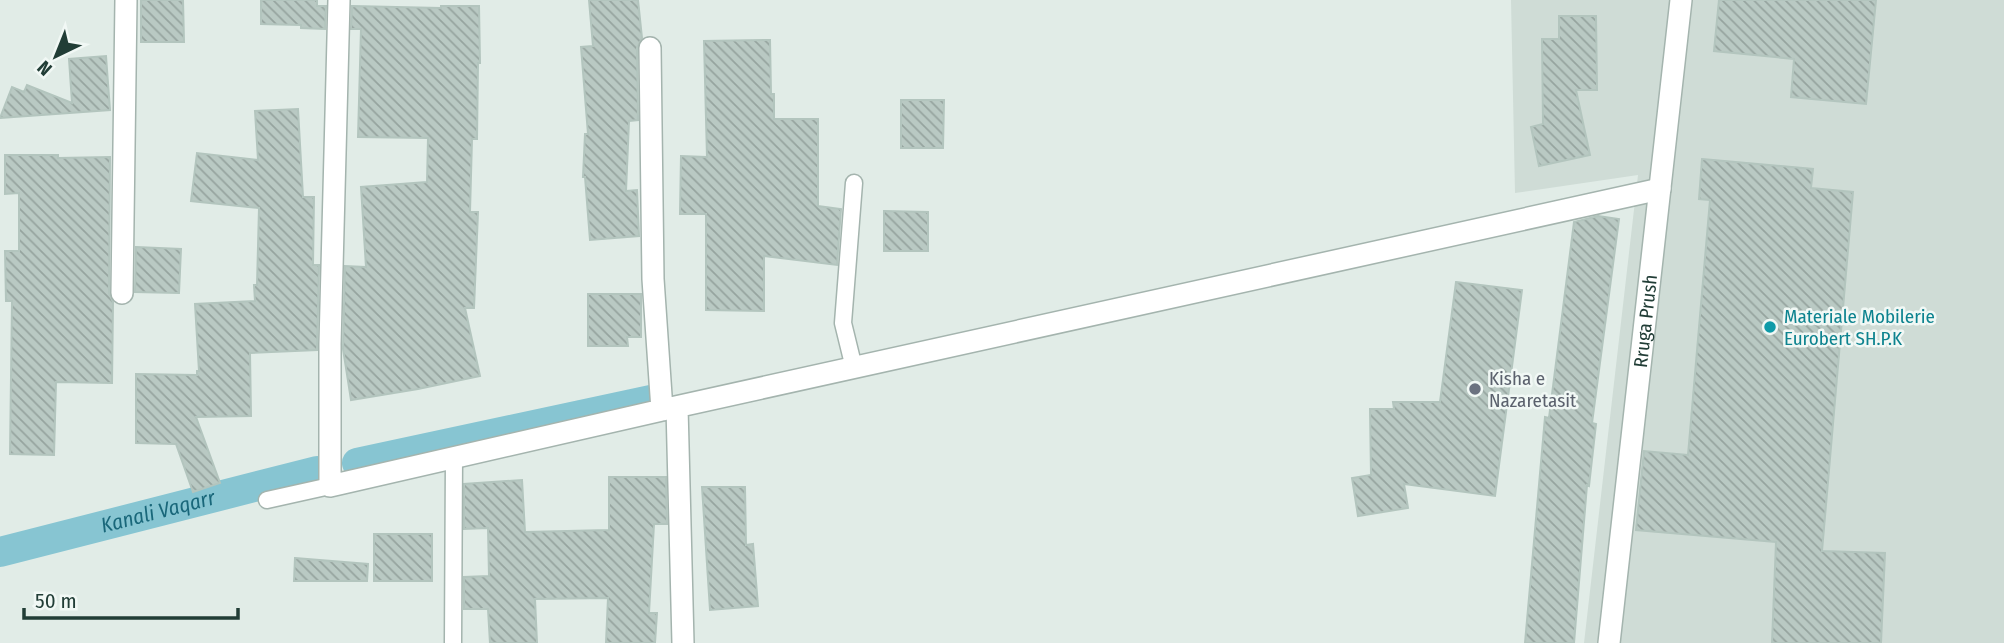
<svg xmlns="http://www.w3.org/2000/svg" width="2004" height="643" font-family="'Fira Sans Condensed',sans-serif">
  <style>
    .built { fill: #cfdcd6 }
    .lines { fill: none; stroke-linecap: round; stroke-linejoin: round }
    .canal { stroke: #87c5d2; stroke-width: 30 }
    .building { fill: url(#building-back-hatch); stroke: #b3c5be; stroke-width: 2 }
    .service-casing { stroke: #a4b4ae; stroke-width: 19 }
    .minor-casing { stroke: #a4b4ae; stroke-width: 24 }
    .tertiary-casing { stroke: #a4b4ae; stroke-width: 24 }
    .service { stroke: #fff; stroke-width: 16 }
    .minor { stroke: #fff; stroke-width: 21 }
    .tertiary { stroke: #fff; stroke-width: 21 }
    .culture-dot { fill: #0f9aa8; stroke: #f1f8f5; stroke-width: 2.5 }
    .worship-dot { fill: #6b7280; stroke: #f1f8f5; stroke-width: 2.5 }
    .labels { text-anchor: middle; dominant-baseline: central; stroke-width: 5; stroke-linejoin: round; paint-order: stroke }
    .culture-label { font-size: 19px; fill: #0d838f; stroke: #f1f8f5; text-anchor: start }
    .street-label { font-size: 19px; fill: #213d36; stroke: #f1f8f5 }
    .worship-label { font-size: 19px; fill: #5b616d; stroke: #f1f8f5; text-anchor: start }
    .water-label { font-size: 21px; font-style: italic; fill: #19677a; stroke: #f1f8f5 }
  </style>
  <defs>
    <pattern id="building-back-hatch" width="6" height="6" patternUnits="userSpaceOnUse" patternTransform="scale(1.75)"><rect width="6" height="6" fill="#b9c9c3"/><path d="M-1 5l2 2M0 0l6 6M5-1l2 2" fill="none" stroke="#96a49f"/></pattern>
  </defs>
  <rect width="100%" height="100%" fill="#e1ece7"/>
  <!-- built -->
  <path class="built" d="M 1511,0 L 2004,0 L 2004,643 L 1584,643 L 1638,175 L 1515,193 Z"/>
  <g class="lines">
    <!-- canal -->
    <g class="canal">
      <path d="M 357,463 L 651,400"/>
      <path id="s1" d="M 0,552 L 317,471"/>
    </g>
  </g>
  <!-- building -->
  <path class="building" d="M 141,0 L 183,0 L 184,42 L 141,42 Z
    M 261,0 L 317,0 L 317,6 L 326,6 L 325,29 L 301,28 L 301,25 L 261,24 Z
    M 589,0 L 638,0 L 642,38 L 637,48 L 638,120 L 629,121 L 626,191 L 637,190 L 639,236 L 590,240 L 585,177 L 583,177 L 585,134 L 588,134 L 581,47 L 593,46 Z
    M 1719,0 L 1876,0 L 1866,104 L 1791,97 L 1794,59 L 1714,51 Z
    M 352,6 L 441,8 L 441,6 L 479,6 L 480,63 L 478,63 L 477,139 L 472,139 L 470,212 L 478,212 L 474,308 L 465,308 L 480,376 L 418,389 L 351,400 L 343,349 L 345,266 L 366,267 L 361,187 L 427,182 L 428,138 L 358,137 L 361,29 L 351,29 Z
    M 1559,16 L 1596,16 L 1597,90 L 1576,90 L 1590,155 L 1539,166 L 1531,127 L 1543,124 L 1542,39 L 1559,39 Z
    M 770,40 L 771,94 L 774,94 L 774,119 L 818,119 L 818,206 L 841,209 L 837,265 L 764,256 L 764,311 L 706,310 L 706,214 L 680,214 L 681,156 L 707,157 L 704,41 Z
    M 106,56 L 110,110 L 0,118 L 12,87 L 24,92 L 27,85 L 72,103 L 69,59 Z
    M 901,100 L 944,100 L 943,148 L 901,148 Z
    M 298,109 L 303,197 L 314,197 L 313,265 L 319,265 L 317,350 L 250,353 L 251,416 L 196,417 L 220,483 L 193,492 L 176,444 L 136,443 L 136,374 L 197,375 L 197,371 L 199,371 L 195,304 L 255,301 L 254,285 L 257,285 L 259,208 L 191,201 L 197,153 L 258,160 L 255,111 Z
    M 5,155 L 58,155 L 58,158 L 110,157 L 109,293 L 113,302 L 112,383 L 56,382 L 54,455 L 10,454 L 12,301 L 6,301 L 5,251 L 19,251 L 19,193 L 5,194 Z
    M 1702,159 L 1813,169 L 1811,188 L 1853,192 L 1822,551 L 1885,553 L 1881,643 L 1772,643 L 1776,542 L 1636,530 L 1644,451 L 1688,455 L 1710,200 L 1699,199 Z
    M 884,211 L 928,212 L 928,251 L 884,251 Z
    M 1598,216 L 1619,219 L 1592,423 L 1596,424 L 1589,486 L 1587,485 L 1574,643 L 1525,643 L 1545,417 L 1549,418 L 1574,222 Z
    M 136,247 L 181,249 L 179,293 L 135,292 Z
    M 1456,282 L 1522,290 L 1495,496 L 1404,484 L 1408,508 L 1358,516 L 1352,478 L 1371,475 L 1370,409 L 1394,409 L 1393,402 L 1440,402 Z
    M 588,294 L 641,294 L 641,337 L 627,337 L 628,346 L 588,346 Z
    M 609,477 L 666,477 L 667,524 L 654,524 L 649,613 L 657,613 L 655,643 L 606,643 L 608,598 L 535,599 L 537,643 L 490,643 L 488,609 L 464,609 L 464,577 L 489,576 L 488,528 L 464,529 L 464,484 L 522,480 L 525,532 L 609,530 Z
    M 702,487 L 745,487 L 746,545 L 753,544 L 758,606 L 710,610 Z
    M 374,534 L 432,534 L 432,581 L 374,581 Z
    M 295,558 L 368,564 L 367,581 L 294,581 Z"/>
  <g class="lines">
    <!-- service casing -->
    <g class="service-casing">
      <path id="service" d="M 854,368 L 843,323 L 854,183
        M 267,500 L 330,486
        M 453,643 L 454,457"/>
    </g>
    <!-- minor casing -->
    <g class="minor-casing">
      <path id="minor" d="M 339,0 L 330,344 L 330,486 L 662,410 L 1660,189
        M 650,48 L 653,279 L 662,410
        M 122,293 L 126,0
        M 677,407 L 683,643"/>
    </g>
    <!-- tertiary casing -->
    <g class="tertiary-casing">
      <g id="tertiary">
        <path id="s2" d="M 1609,643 L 1681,0"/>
      </g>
    </g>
    <!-- service -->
    <use href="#service" class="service"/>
    <!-- minor -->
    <use href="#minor" class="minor"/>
    <!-- tertiary -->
    <use href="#tertiary" class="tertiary"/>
  </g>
  <!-- markers -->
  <circle class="culture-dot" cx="1770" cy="327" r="7"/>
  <circle class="worship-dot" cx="1475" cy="389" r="7"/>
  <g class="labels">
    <!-- culture labels -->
    <g class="culture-label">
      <text x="1784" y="316">Materiale Mobilerie<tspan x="1784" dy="22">Eurobert SH.P.K</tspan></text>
    </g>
    <!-- street labels -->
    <g class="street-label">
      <text stroke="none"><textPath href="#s2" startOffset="324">Rruga Prush</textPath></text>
    </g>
    <!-- worship labels -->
    <g class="worship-label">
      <text x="1489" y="378">Kisha e<tspan x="1489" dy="22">Nazaretasit</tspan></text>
    </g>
    <!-- water labels -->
    <g class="water-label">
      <text stroke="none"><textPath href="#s1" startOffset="163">Kanali Vaqarr</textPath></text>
    </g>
  </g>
  <!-- north arrow -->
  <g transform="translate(56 56) rotate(223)" stroke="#f1f8f5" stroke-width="5" paint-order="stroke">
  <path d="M0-5L12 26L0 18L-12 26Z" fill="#213d36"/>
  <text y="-10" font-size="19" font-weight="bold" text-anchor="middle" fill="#213d36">N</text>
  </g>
  <!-- scale -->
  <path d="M24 608v10h214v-10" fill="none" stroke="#213d36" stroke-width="3.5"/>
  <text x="35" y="608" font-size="21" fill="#213d36" stroke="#f1f8f5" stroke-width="5" paint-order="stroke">50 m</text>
</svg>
